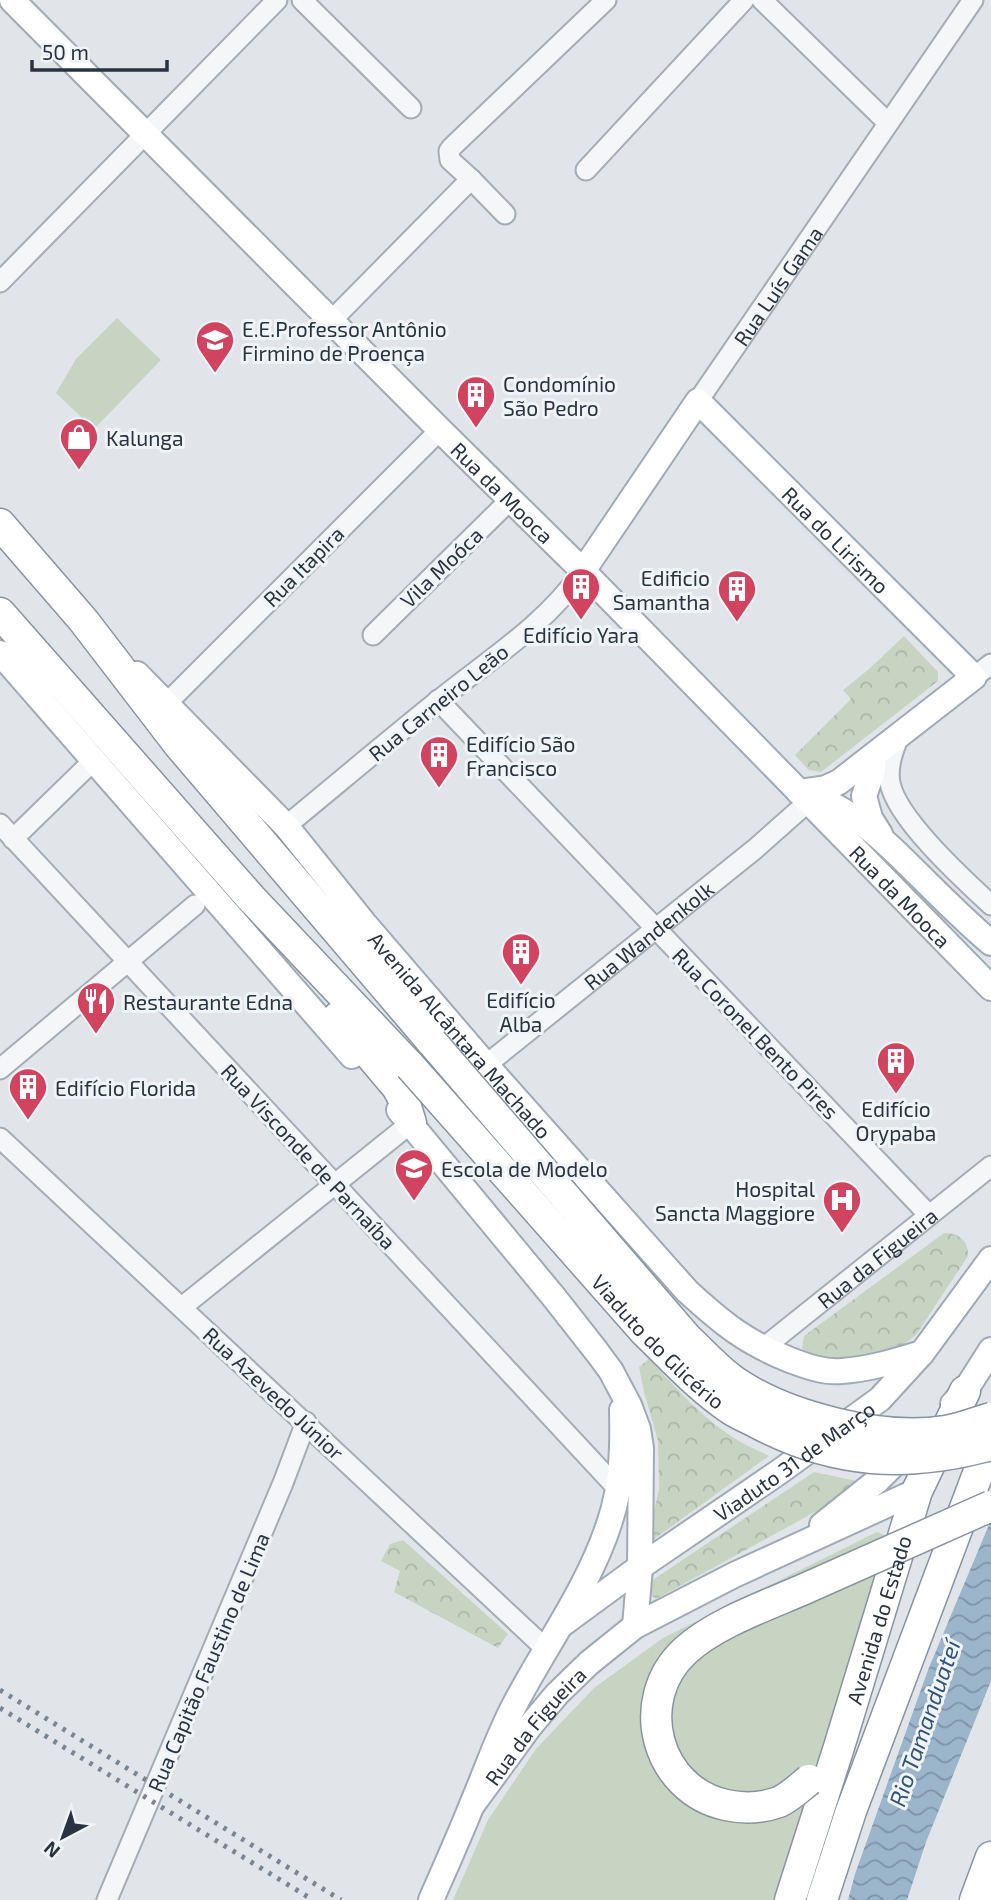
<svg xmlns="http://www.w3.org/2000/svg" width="991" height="1900" font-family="'Exo 2',sans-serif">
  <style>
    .grass { fill: #c7d4c2 }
    .forest { fill: url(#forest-crowns) }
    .water { fill: url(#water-waves) }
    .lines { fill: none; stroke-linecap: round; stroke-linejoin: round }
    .minor-casing { stroke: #a6acb4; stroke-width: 23 }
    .major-casing { stroke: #a0aab6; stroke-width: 28 }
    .highway-casing { stroke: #8893a1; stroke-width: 33 }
    .minor { stroke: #f4f6f8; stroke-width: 19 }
    .major { stroke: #fff; stroke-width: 24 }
    .highway { stroke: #fff; stroke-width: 30 }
    .rail { stroke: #7a8594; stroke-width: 5; stroke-dasharray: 3.5 7; stroke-linecap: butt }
    .highway-bridge-casing { stroke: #8893a1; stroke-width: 33; stroke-linecap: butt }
    .highway-bridge { stroke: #fff; stroke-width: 30 }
    .labels { text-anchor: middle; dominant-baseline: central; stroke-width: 6; stroke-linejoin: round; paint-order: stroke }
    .street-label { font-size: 21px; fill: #293342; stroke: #f1f4f7 }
    .poi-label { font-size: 21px; fill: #293342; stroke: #f1f4f7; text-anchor: start }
    .water-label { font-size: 23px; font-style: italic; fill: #315478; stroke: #f1f4f7 }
  </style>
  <defs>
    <pattern id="forest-crowns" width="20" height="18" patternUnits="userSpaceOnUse" patternTransform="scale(1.75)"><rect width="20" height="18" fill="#c7d4c2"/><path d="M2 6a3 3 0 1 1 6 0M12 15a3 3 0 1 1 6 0" fill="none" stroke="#abb6a8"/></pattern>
    <pattern id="water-waves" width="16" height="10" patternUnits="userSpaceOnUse" patternTransform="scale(1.75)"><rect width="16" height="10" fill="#9bb5cb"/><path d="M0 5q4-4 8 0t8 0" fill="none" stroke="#7e94a6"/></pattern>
  </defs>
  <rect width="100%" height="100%" fill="#e1e5ea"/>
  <!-- grass -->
  <path class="grass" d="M 117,318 L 161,360 L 94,429 L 56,393 L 76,359 Z
    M 877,1532 L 884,1535 L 888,1541 L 782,1900 L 453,1900 L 488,1820 L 536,1749 L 594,1688 L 663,1638 Z"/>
  <!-- forest -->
  <path class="forest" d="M 904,636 L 938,672 L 938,681 L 821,772 L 809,770 L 795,755 L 851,699 L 843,690 L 869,669 Z
    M 944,1233 C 959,1233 969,1241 968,1256 L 920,1329 L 916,1335 L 903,1345 L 881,1354 L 836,1360 L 809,1356 L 802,1348 L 804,1336 Z
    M 649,1359 C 677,1389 704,1420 739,1441 C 748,1446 759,1451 769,1456 L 654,1539 L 649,1535 L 659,1489 L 658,1441 L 644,1392 L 639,1367 Z
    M 814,1472 L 861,1482 L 837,1500 L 656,1599 L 649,1594 L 651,1581 Z
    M 403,1540 L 508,1634 L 498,1648 L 394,1592 L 400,1571 L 381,1561 L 390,1544 Z"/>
  <!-- water -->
  <path class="water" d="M 991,1520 L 991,1681 L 926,1842 L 907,1900 L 848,1900 L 855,1874 L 928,1670 Z"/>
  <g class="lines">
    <!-- minor casing -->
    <g class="minor-casing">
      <g id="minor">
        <path d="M 302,0 L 411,108"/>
        <path d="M 762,0 L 888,123"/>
        <path d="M 586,170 L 744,0"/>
        <path d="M 471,179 L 505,214"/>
        <path d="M 0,282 L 277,0"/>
        <path d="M 331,321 L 471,179 L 450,160 L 449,151 L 452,147 L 606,0"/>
        <path id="s1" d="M 698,401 L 973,0"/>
        <path d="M 373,635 L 510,500"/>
        <path d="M 974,677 L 991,664"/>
        <path d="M 438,700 L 928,1214"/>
        <path d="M 167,703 L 440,430"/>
        <path d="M 899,736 C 893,751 887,766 890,783 C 897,819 963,879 991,905"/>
        <path d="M 0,824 L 618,1489"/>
        <path d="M 286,826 C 337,784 388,741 439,700 C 490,659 545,625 583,571"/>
        <path d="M 13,839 L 94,760"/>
        <path id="s2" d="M 486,1065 L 755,849 L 808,802"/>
        <path d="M 0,1069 L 195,905"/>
        <path d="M 0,1138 L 546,1649"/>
        <path d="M 182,1307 L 411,1123"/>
        <path id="s3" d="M 762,1349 L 991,1166"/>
        <path d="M 107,1900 L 283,1483 L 306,1422"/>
      </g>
    </g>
    <!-- major casing -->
    <g class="major-casing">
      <g id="major">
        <path id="s4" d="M 12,0 L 440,430 L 583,571 L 991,988"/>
        <path id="s5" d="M 583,571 L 698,401 L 974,677 L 839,782 L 826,788 L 799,792"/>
        <path d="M 0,653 L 352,1056"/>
        <path id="s6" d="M 137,674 L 286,826 L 364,923 L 486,1065 L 687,1291 C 722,1323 745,1342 790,1360 C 806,1366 825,1373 842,1371 C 870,1369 896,1361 922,1353"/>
        <path d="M 873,756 L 873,770 L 864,796 L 870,818 L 880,834"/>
        <path d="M 809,795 C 854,810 884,840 917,873 C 941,897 965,921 991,943"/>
        <path d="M 399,1110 L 553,1296 L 597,1352 L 611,1371 L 629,1405 L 638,1429 L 641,1448 L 640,1567 L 635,1626"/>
        <path d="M 953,1404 L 965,1391 L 991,1350"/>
        <path d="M 822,1525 L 877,1481 L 908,1450"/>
        <path id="s7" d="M 561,1625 L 640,1567 L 779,1472 L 880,1399 L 922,1353 L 991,1259"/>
        <path id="s8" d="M 473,1804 L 530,1726 L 557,1694 L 589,1663 L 635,1626 L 734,1575 L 917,1491"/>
        <path d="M 431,1900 C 445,1868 460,1835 473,1802 C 487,1769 498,1736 515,1704 C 547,1643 589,1587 610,1521 C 622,1485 623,1447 622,1410"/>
      </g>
    </g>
    <!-- highway casing -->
    <g class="highway-casing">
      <g id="highway">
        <path d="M 0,524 L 83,620 L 179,745 L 432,1042"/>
        <path d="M 0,613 L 251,898 L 410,1066"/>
        <path d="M 338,1017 L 397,1087 L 404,1100 L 411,1123"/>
        <path id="s9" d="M 790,1900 L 839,1747 L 917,1491 L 965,1391"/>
        <path d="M 822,1900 L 851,1811 L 991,1439"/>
        <path d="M 975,1900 L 991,1857"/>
      </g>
    </g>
    <!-- minor -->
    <use href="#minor" class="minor"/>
    <!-- major -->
    <use href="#major" class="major"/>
    <!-- highway -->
    <use href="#highway" class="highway"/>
    <!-- rail -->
    <path class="rail" d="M 0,1690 L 341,1900
      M 0,1708 L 313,1900"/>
    <!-- highway-bridge casing -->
    <g class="highway-bridge-casing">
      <g id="highway-bridge">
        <path d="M 432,1042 L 687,1338 C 702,1352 717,1369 734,1381 C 786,1417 882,1441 945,1431 C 960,1429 976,1422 991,1418"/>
        <path id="s10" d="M 410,1066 L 645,1332 C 672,1358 698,1387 729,1408 C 737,1414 748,1418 757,1423 C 834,1464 908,1468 991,1445"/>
        <path d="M 809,1780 C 799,1788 790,1797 779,1802 C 762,1808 744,1809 726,1805 C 656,1790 632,1700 685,1651 C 714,1624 765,1606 802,1590 C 865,1562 928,1534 991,1506"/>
      </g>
    </g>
    <!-- highway-bridge -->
    <use href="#highway-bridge" class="highway-bridge"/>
  </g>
  <!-- icons -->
  <defs>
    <g id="school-pin" transform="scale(2.0125)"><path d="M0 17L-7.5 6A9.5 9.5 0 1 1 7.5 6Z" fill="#d2435f" stroke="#f1f4f7"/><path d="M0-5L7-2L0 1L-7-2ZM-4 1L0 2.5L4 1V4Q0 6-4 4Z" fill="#fff"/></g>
    <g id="building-pin" transform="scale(2.0125)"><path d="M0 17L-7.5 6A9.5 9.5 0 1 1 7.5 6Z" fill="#d2435f" stroke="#f1f4f7"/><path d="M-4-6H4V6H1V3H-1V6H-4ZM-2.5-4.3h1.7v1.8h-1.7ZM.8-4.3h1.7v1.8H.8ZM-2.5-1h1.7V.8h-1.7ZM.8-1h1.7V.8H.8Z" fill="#fff"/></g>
    <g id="shop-pin" transform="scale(2.0125)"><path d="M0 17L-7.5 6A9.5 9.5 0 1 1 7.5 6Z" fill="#d2435f" stroke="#f1f4f7"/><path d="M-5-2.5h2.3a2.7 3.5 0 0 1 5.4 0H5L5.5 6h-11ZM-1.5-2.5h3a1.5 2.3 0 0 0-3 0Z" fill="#fff"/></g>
    <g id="restaurant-pin" transform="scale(2.0125)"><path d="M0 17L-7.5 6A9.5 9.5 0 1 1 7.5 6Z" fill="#d2435f" stroke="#f1f4f7"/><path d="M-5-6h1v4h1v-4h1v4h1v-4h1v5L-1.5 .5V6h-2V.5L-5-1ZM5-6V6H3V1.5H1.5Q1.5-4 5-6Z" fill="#fff"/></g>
    <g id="university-pin" transform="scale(2.0125)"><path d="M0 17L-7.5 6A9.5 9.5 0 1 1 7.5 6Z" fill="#d2435f" stroke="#f1f4f7"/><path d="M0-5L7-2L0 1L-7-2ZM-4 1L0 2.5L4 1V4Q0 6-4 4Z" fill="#fff"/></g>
    <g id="hospital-pin" transform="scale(2.0125)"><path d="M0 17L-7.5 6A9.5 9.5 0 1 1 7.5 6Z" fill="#d2435f" stroke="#f1f4f7"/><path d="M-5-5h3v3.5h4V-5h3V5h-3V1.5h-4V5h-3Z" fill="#fff"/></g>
  </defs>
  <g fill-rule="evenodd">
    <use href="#school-pin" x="215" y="340"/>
    <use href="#building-pin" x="476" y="395"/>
    <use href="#shop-pin" x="79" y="437"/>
    <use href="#building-pin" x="581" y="587"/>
    <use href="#building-pin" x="737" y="589"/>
    <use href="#building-pin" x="439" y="755"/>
    <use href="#building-pin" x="521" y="952"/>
    <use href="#restaurant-pin" x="96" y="1001"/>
    <use href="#building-pin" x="896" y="1061"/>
    <use href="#building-pin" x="28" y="1087"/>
    <use href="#university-pin" x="414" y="1168"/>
    <use href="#hospital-pin" x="842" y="1200"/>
  </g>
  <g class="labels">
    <!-- street labels -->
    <g class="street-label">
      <text stroke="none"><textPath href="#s1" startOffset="140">Rua Luís Gama</textPath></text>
      <text stroke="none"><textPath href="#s4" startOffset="695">Rua da Mooca</textPath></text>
      <text stroke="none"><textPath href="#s5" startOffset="401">Rua do Lirismo</textPath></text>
      <text transform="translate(303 566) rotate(-45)">Rua Itapira</text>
      <text transform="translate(441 567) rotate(-44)">Vila Moóca</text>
      <text transform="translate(438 702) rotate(-39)">Rua Carneiro Leão</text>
      <text stroke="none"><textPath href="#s4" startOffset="1262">Rua da Mooca</textPath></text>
      <text stroke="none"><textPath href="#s2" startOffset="208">Rua Wandenkolk</textPath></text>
      <text transform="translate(756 1033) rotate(46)">Rua Coronel Bento Pires</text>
      <text stroke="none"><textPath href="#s6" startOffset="485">Avenida Alcântara Machado</textPath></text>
      <text transform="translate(309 1156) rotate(47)">Rua Visconde de Parnaíba</text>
      <text stroke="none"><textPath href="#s3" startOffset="147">Rua da Figueira</textPath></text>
      <text stroke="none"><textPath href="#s10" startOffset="371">Viaduto do Glicério</textPath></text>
      <text transform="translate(274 1393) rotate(43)">Rua Azevedo Júnior</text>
      <text stroke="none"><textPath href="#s7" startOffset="285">Viaduto 31 de Março</textPath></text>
      <text stroke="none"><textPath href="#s9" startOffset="294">Avenida do Estado</textPath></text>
      <text transform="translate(208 1662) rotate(-67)">Rua Capitão Faustino de Lima</text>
      <text stroke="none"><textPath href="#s8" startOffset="100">Rua da Figueira</textPath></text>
    </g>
    <!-- poi labels -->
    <g class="poi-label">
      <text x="242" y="328">E.E.Professor Antônio<tspan x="242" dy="24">Firmino de Proença</tspan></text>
      <text x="503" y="383">Condomínio<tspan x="503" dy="24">São Pedro</tspan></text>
      <text x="106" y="437">Kalunga</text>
      <text x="710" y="577" text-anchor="end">Edificio<tspan x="710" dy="24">Samantha</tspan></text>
      <text x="581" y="634" text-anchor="middle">Edifício Yara</text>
      <text x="466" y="743">Edifício São<tspan x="466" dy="24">Francisco</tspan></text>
      <text x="521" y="999" text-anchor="middle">Edifício<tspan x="521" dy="24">Alba</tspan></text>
      <text x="123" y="1001">Restaurante Edna</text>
      <text x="55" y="1087">Edifício Florida</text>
      <text x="896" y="1108" text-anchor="middle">Edifício<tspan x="896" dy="24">Orypaba</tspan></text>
      <text x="441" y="1168">Escola de Modelo</text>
      <text x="815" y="1188" text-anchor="end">Hospital<tspan x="815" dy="24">Sancta Maggiore</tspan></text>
    </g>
    <!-- water labels -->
    <g class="water-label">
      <text transform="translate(924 1723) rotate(-71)">Rio Tamanduateí</text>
    </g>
  </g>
  <!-- north arrow -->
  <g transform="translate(63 1837) rotate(221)" stroke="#f1f4f7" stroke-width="5" paint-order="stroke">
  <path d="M0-5L12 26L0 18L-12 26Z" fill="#293342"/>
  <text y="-10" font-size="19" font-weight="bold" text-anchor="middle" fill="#293342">N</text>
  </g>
  <!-- scale -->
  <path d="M32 60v10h135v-10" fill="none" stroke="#293342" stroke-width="3.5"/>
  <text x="42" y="60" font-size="21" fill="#293342" stroke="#f1f4f7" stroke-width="5" paint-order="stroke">50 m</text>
</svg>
